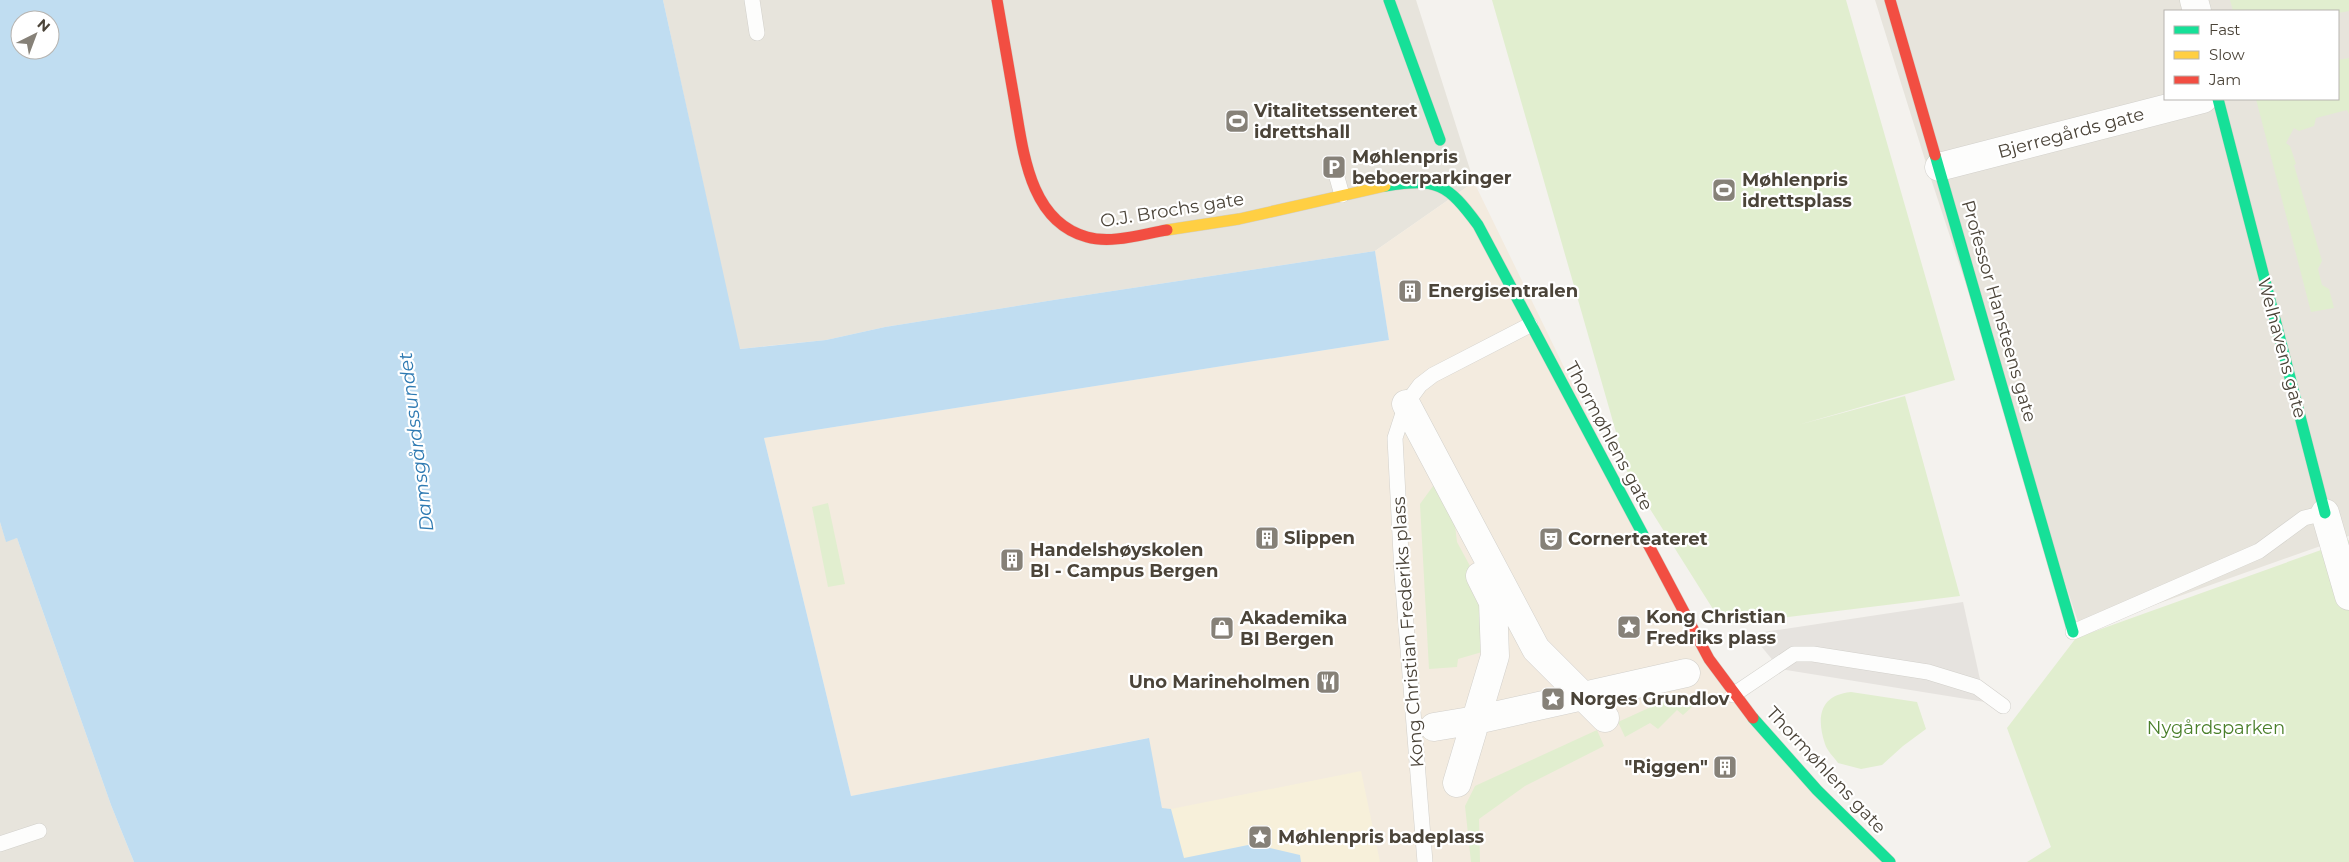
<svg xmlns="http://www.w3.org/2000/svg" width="2349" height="862" font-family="Montserrat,sans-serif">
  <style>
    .residential { fill: #e7e4dc; fill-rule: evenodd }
    .commercial { fill: #f3ebdf }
    .green { fill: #e1eecf }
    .sand { fill: #f7f0da }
    .parking { fill: #e6e3df }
    .water { fill: #c0ddf1; fill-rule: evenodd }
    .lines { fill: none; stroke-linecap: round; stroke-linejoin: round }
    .lane-casing { stroke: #d2d0cb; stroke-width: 16 }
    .street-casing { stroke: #d2d0cb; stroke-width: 29 }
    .fast-casing { stroke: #d3cfc5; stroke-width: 12 }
    .slow-casing { stroke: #d3cfc5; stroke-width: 12 }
    .jam-casing { stroke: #d3cfc5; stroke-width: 12 }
    .lane { stroke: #fdfdfc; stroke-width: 15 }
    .street { stroke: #fdfdfc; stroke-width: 28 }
    .fast { stroke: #16e098; stroke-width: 11 }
    .slow { stroke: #ffcf43; stroke-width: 11 }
    .jam { stroke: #f24e42; stroke-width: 11 }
    .labels { text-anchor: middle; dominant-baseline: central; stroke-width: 4.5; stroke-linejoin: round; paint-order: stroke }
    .poi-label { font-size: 18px; font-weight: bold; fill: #4b4439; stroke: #fff; text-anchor: start }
    .street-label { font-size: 18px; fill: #4b4439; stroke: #fff }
    .park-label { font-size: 18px; fill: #4a7f2a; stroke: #fff }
    .water-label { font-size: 19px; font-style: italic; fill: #2e7ab2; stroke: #fff }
  </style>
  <rect width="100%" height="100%" fill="#f4f2ee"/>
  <!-- residential -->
  <path class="residential" d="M 663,0 L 1416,0 L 1474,182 L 1375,251 L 1060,299 L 885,327 L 826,340 L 739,349 Z
    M 1875,0 L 2349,0 L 2349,536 L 2081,631 L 1931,179 ZM 2165,11 L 2338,11 L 2338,99 L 2165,99 Z
    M 0,522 L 6,541 L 17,538 L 111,805 L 134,862 L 0,862 Z"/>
  <!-- commercial -->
  <path class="commercial" d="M 1474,182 L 1702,651 L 1885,862 L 1301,862 L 1162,808 L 1148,738 L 851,796 L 764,438 L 1389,340 L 1375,251 Z"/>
  <!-- green -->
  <path class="green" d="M 1492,0 L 1846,0 L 1955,380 L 1798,425 L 1905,396 L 1960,596 L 1723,625 L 1628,474 Z
    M 2230,0 L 2349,0 L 2349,11 L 2338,13 L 2338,11 L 2233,11 Z
    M 2349,58 L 2349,114 L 2347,110 L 2316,118 L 2314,126 L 2299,131 L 2294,128 L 2286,143 L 2290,146 L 2296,164 L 2294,165 L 2322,261 L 2318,269 L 2322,285 L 2329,289 L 2334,308 L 2311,312 L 2256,99 L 2338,99 L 2338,60 Z
    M 1436,482 L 1454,517 L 1457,542 L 1484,592 L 1489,650 L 1458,659 L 1457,667 L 1429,669 L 1420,504 Z
    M 828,503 L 845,584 L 828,587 L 812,507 Z
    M 2349,540 L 2349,862 L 2027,862 L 2051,847 L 2007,728 L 2076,638 Z
    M 1851,692 L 1917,702 L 1926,729 L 1903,746 L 1882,765 L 1861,769 L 1838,763 C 1834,757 1827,751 1825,744 C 1816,717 1820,695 1851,692 Z
    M 1675,696 L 1693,706 L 1683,715 L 1677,710 L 1658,729 L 1650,723 L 1625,737 L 1618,722 Z
    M 1597,730 L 1604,746 L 1525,786 L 1479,819 L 1480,862 L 1471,862 L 1465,806 L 1475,786 Z"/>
  <!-- sand -->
  <path class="sand" d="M 1361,771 L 1380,862 L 1150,862 L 1162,808 L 1171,809 Z"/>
  <!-- parking -->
  <path class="parking" d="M 1963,602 L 1985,702 L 1780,669 L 1751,634 Z"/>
  <!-- water -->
  <path class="water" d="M 0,0 L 663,0 L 740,349 L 826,340 L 885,327 L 1060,299 L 1375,251 L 1389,340 L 764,438 L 851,796 L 1149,738 L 1162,808 L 1171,809 L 1184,858 L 1253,844 L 1300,855 L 1301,862 L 134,862 L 111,805 L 17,538 L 6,542 L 0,522 ZM 20,20 L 50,20 L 50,50 L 20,50 Z"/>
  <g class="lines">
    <!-- lane casing -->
    <g class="lane-casing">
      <path id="lane" d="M 752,0 L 757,33
        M 1334,167 L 1342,195
        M 2073,632 L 2259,551 L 2304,518 L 2325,513
        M 1733,695 L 1794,654 L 1813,654 L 1928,672 L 1977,687 L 2003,706
        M 0,844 L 39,831
        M 1425,862 L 1402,574 L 1395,438 L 1406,404 L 1420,385 L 1433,375 L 1530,325"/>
    </g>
    <!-- street casing -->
    <g class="street-casing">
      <path id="street" d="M 2194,0 L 2197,11
        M 1939,167 L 2203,99
        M 1406,404 L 1536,649 L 1605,718
        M 2325,513 L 2349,596
        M 1434,727 L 1476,720 L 1686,673
        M 1457,783 L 1495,656 L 1493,602 L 1480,576"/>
    </g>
    <!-- fast casing -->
    <g class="fast-casing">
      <path id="fast" d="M 1389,0 L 1440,140
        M 2218,99 L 2325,513
        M 1935,155 L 2073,632
        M 1385,186 C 1437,178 1447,183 1478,225 L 1648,544
        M 1753,718 L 1817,790 L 1890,862"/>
    </g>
    <!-- slow casing -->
    <g class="slow-casing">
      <path id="slow" d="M 1167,230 L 1239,219 L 1385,186"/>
    </g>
    <!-- jam casing -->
    <g class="jam-casing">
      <path id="jam" d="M 997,0 C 1003,33 1008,65 1014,98 C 1023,148 1028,221 1087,237 C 1112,244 1142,234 1167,230
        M 1890,0 L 1935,155
        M 1648,544 L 1709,659 L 1753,718"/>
    </g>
    <!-- lane -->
    <use href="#lane" class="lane"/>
    <!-- street -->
    <use href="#street" class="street"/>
    <!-- fast -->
    <use href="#fast" class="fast"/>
    <!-- slow -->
    <use href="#slow" class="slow"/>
    <!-- jam -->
    <use href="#jam" class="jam"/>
  </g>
  <!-- icons -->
  <defs>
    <g id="stadium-square" transform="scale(1.25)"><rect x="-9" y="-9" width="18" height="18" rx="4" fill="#868178" stroke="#fff"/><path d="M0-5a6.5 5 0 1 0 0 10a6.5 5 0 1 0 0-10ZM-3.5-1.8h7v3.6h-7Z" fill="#fff"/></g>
    <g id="parking-square" transform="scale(1.25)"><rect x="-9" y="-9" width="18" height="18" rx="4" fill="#868178" stroke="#fff"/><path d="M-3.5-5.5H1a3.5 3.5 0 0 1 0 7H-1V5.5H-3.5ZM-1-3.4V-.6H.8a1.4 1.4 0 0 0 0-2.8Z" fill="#fff"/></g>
    <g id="building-square" transform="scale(1.25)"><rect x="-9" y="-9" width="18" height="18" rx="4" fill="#868178" stroke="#fff"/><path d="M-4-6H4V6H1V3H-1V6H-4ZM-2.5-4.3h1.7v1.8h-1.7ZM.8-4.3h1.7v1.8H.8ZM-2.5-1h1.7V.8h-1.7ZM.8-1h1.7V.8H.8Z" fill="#fff"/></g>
    <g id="theatre-square" transform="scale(1.25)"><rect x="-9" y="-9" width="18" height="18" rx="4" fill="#868178" stroke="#fff"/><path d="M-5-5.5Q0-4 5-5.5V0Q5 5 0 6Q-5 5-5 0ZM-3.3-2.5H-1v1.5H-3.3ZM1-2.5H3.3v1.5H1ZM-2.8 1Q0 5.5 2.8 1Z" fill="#fff"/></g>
    <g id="sight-square" transform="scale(1.25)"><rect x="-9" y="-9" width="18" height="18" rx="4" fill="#868178" stroke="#fff"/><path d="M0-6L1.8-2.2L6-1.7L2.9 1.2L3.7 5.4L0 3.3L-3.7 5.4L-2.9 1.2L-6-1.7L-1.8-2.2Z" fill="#fff"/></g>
    <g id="shop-square" transform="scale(1.25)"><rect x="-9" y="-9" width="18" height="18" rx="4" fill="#868178" stroke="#fff"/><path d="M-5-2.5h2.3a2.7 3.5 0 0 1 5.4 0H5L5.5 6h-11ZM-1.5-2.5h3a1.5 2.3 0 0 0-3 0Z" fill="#fff"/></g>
    <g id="restaurant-square" transform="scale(1.25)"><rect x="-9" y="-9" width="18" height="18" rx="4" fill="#868178" stroke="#fff"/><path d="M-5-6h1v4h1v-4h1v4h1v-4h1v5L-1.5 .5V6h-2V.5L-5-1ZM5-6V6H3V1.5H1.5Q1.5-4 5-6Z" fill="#fff"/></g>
  </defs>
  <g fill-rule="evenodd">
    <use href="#stadium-square" x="1237" y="121"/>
    <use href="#parking-square" x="1334" y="167"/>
    <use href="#stadium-square" x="1724" y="190"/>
    <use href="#building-square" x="1410" y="291"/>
    <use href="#building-square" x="1267" y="538"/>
    <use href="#theatre-square" x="1551" y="539"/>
    <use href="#building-square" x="1012" y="560"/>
    <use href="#sight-square" x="1629" y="627"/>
    <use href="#shop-square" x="1222" y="628"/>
    <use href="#restaurant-square" x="1328" y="682"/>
    <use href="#sight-square" x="1553" y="699"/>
    <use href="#building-square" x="1725" y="767"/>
    <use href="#sight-square" x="1260" y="837"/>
  </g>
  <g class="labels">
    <!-- poi labels -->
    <g class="poi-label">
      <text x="1254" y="111">Vitalitetssenteret<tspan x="1254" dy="21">idrettshall</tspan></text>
      <text x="1352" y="157">Møhlenpris<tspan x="1352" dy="21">beboerparkinger</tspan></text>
      <text x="1742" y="180">Møhlenpris<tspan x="1742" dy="21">idrettsplass</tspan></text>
      <text x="1428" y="291">Energisentralen</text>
      <text x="1284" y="538">Slippen</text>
      <text x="1568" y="539">Cornerteateret</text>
      <text x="1030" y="550">Handelshøyskolen<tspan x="1030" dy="21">BI - Campus Bergen</tspan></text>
      <text x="1646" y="617">Kong Christian<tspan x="1646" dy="21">Fredriks plass</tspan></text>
      <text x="1240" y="618">Akademika<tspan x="1240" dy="21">BI Bergen</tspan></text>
      <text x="1310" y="682" text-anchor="end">Uno Marineholmen</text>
      <text x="1570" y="699">Norges Grundlov</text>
      <text x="1708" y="767" text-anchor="end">"Riggen"</text>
      <text x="1278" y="837">Møhlenpris badeplass</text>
    </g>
    <!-- street labels -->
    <g class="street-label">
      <text transform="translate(2071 133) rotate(-15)">Bjerregårds gate</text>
      <text transform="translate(1172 210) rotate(-9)">O.J. Brochs gate</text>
      <text transform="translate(1999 311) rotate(74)">Professor Hansteens gate</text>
      <text transform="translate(2282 348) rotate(75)">Welhavens gate</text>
      <text transform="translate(1609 436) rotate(62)">Thormøhlens gate</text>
      <text transform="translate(1408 632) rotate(-94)">Kong Christian Frederiks plass</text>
      <text transform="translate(1826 770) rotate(47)">Thormøhlens gate</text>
    </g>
    <!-- park labels -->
    <g class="park-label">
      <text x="2216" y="728">Nygårdsparken</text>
    </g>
    <!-- water labels -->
    <g class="water-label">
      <text transform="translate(416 442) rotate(-97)">Damsgårdssundet</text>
    </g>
  </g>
  <!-- legend -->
  <rect x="2164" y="10" width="175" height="90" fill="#ffffff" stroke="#b7b4b0"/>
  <rect x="2174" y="26" width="25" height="8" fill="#16e098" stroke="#b7b4b0"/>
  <text x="2209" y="35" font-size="15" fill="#4b4439">Fast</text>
  <rect x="2174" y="51" width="25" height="8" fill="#ffcf43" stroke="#b7b4b0"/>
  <text x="2209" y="60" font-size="15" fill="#4b4439">Slow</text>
  <rect x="2174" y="76" width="25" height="8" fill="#f24e42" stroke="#b7b4b0"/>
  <text x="2209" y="85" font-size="15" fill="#4b4439">Jam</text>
  <!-- north arrow -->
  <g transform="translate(35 35) rotate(42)"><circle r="24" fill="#ffffff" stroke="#b7b4b0"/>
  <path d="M0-4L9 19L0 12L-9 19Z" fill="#868178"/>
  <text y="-8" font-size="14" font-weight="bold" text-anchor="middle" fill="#4b4439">N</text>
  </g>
</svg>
